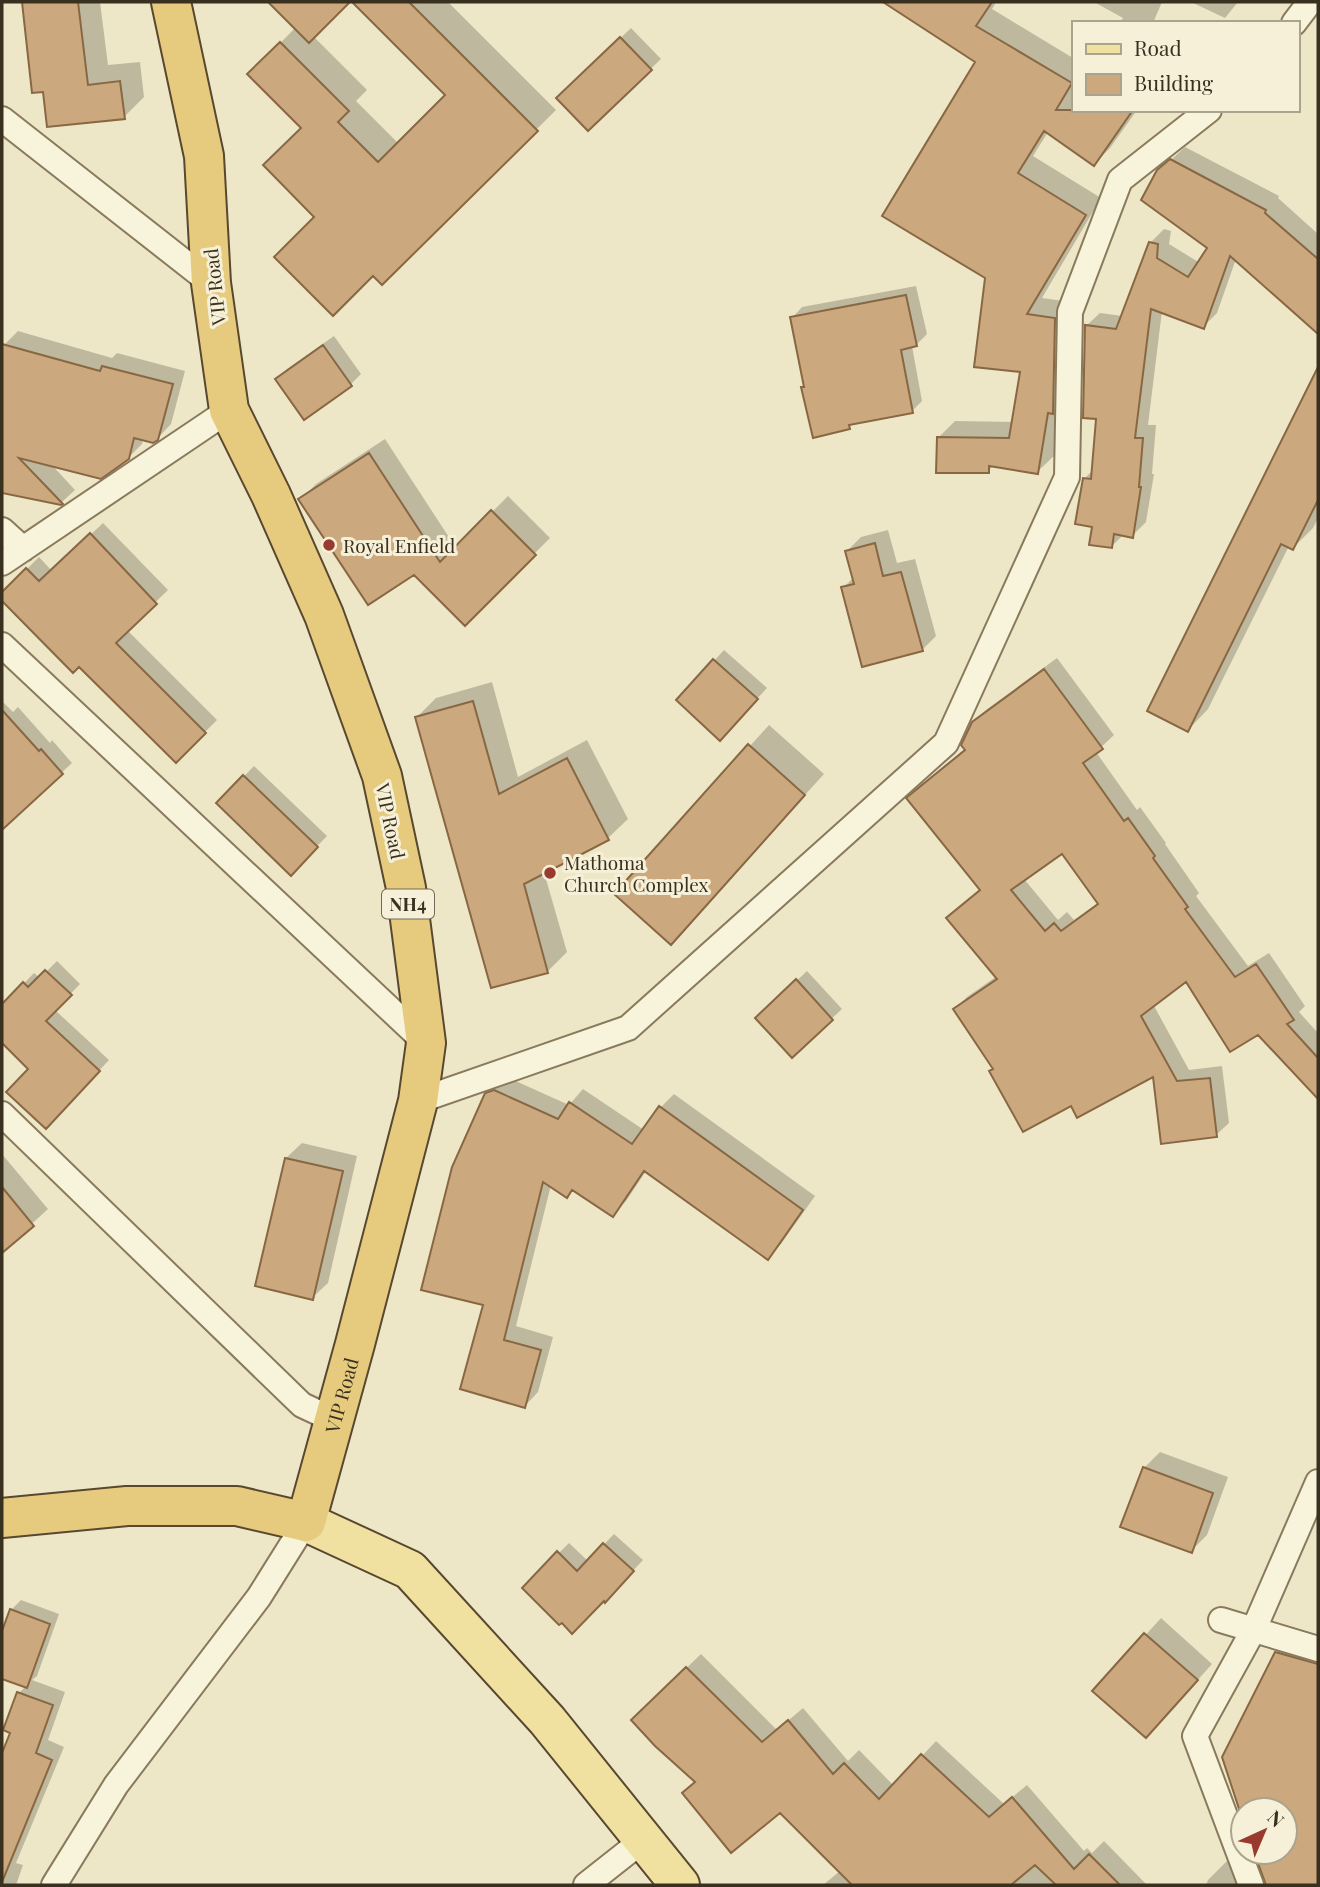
<svg xmlns="http://www.w3.org/2000/svg" width="1320" height="1887" font-family="'Playfair Display',serif">
  <style>
    .shadow { fill: #0003; fill-rule: evenodd }
    .building { fill: #cba87e; stroke: #886743; stroke-width: 2; fill-rule: evenodd }
    .lines { fill: none; stroke-linecap: round; stroke-linejoin: round }
    .minor-casing { stroke: #897a5d; stroke-width: 28 }
    .primary-casing { stroke: #584830; stroke-width: 42 }
    .trunk-casing { stroke: #584830; stroke-width: 42 }
    .minor { stroke: #f8f3db; stroke-width: 24 }
    .primary { stroke: #f0e1a0; stroke-width: 38 }
    .trunk { stroke: #e6ca7d; stroke-width: 38 }
    .poi-dot { fill: #983a2d; stroke: #f5f0d7; stroke-width: 2.5 }
    .labels { text-anchor: middle; dominant-baseline: central; stroke-width: 6; stroke-linejoin: round; paint-order: stroke }
    .shield { fill: #f5f0d7; stroke: #726a57; stroke-width: 2 }
    .shield-label { font-size: 18px; font-weight: bold; fill: #3a3020 }
    .street-label { font-size: 19px; fill: #3a3020; stroke: #f5f0d7 }
    .poi-label { font-size: 19px; fill: #3a3020; stroke: #f5f0d7; text-anchor: start }
  </style>
  <rect width="100%" height="100%" fill="#eee7c7"/>
  <!-- shadow -->
  <path class="shadow" d="M 23,2 L 100,2 L 108,65 L 140,62 L 144,97 L 124,117 L 44,91 L 33,91 Z
    M 271,2 L 348,2 L 313,36 L 367,90 L 356,101 L 399,144 L 447,95 L 354,2 L 448,2 L 556,110 L 382,283 L 316,217 L 303,128 L 250,74 L 296,27 Z
    M 886,2 L 996,2 L 992,9 L 1073,58 L 1073,110 L 1137,110 L 1110,148 L 1094,164 L 1048,132 L 1033,156 L 1101,198 L 1042,298 L 1071,302 L 1062,402 L 1054,456 L 1037,472 L 994,465 L 988,471 L 938,438 L 955,421 L 1014,422 L 1022,370 L 986,277 L 977,61 Z
    M 1094,2 L 1162,2 L 1153,23 L 1120,23 L 1123,18 Z
    M 1191,2 L 1238,2 L 1225,18 Z
    M 631,28 L 661,59 L 588,129 L 558,98 Z
    M 1185,147 L 1279,196 L 1278,198 L 1318,234 L 1318,323 L 1314,328 L 1236,259 L 1217,313 L 1203,327 L 1162,311 L 1148,425 L 1156,425 L 1152,474 L 1154,474 L 1146,522 L 1132,536 L 1124,534 L 1112,546 L 1094,526 L 1085,478 L 1093,470 L 1097,418 L 1086,326 L 1100,313 L 1123,316 L 1150,243 L 1164,229 L 1171,231 L 1169,244 L 1200,263 L 1210,247 L 1159,171 Z
    M 916,286 L 927,334 L 916,345 L 912,346 L 922,401 L 912,411 L 854,422 L 849,427 L 803,388 L 806,385 L 792,318 L 802,307 Z
    M 18,331 L 112,358 L 117,353 L 185,371 L 171,424 L 157,439 L 143,439 L 142,444 L 128,458 L 51,464 L 75,490 L 62,502 L 2,491 L 2,411 L 6,392 L 2,391 L 2,353 L 4,345 ZM 14,451 L 46,485 L 42,485 L 11,453 Z
    M 334,336 L 361,374 L 351,384 L 304,417 L 277,379 L 287,369 Z
    M 1318,372 L 1318,518 L 1313,528 L 1293,548 L 1289,546 L 1208,709 L 1188,730 Z
    M 385,439 L 456,548 L 508,496 L 550,538 L 465,623 L 414,573 L 301,499 L 316,484 Z
    M 103,523 L 168,590 L 127,630 L 217,720 L 176,761 L 79,665 L 73,670 L 2,599 L 2,594 L 39,557 L 52,571 Z
    M 888,530 L 897,563 L 915,559 L 936,636 L 922,650 L 843,588 L 854,577 L 847,551 L 861,537 Z
    M 724,650 L 767,688 L 730,728 L 678,700 Z
    M 1057,658 L 1114,735 L 1096,752 L 1137,810 L 1140,807 L 1166,843 L 1165,844 L 1199,893 L 1196,896 L 1248,966 L 1269,953 L 1305,1006 L 1299,1012 L 1318,1033 L 1318,1097 L 1258,1032 L 1186,979 L 1153,1004 L 1189,1070 L 1222,1066 L 1229,1123 L 1216,1135 L 1155,1074 L 1071,1103 L 995,1068 L 955,1009 L 967,997 L 997,976 L 981,889 L 921,786 L 966,748 L 973,723 L 986,710 ZM 1062,852 L 1099,902 L 1074,920 L 1067,912 L 1058,920 L 1024,879 Z
    M 492,682 L 518,777 L 587,740 L 628,819 L 608,838 L 544,872 L 567,952 L 548,971 L 417,717 L 436,698 Z
    M 2,701 L 13,712 L 18,707 L 50,743 L 52,740 L 72,763 L 2,828 Z
    M 769,725 L 824,774 L 671,943 L 616,894 Z
    M 254,766 L 327,836 L 291,873 L 218,803 Z
    M 57,961 L 80,984 L 55,1010 L 109,1060 L 56,1117 L 31,1069 L 2,1041 L 2,1018 L 6,1013 L 2,1006 L 34,973 L 40,978 Z
    M 807,971 L 842,1009 L 792,1056 L 757,1018 Z
    M 509,1078 L 569,1105 L 583,1089 L 644,1130 L 660,1108 L 674,1094 L 815,1196 L 781,1244 L 767,1258 L 646,1171 L 626,1201 L 612,1215 L 574,1189 L 567,1195 L 551,1185 L 516,1326 L 553,1337 L 538,1392 L 525,1406 L 485,1304 L 487,1094 L 501,1080 Z
    M 302,1143 L 357,1156 L 328,1283 L 312,1298 L 286,1158 Z
    M 2,1154 L 48,1209 L 2,1251 Z
    M 1160,1452 L 1228,1477 L 1207,1535 L 1191,1551 L 1144,1468 Z
    M 614,1534 L 643,1560 L 615,1590 L 524,1588 L 569,1543 L 588,1561 Z
    M 21,1600 L 59,1614 L 37,1676 L 32,1680 L 65,1692 L 48,1740 L 64,1747 L 16,1863 L 23,1865 L 16,1885 L 2,1885 L 2,1758 L 12,1732 L 5,1729 L 19,1693 L 26,1686 L 2,1677 L 2,1636 L 11,1610 Z
    M 1161,1618 L 1212,1664 L 1161,1721 L 1095,1691 Z
    M 1296,1633 L 1318,1639 L 1318,1885 L 1206,1885 L 1208,1880 L 1228,1860 L 1253,1862 L 1261,1876 L 1267,1879 L 1256,1852 L 1285,1852 L 1285,1810 L 1243,1810 L 1243,1816 L 1236,1799 L 1276,1653 Z
    M 701,1654 L 777,1730 L 803,1708 L 848,1761 L 859,1750 L 894,1786 L 936,1741 L 1004,1804 L 1027,1785 L 1084,1851 L 1087,1848 L 1092,1853 L 1104,1841 L 1147,1885 L 823,1885 L 840,1871 L 780,1811 L 684,1793 L 696,1781 L 647,1706 Z"/>
  <!-- building -->
  <path class="building" d="M 22,2 L 78,2 L 88,85 L 120,81 L 125,119 L 47,127 L 43,92 L 32,93 Z
    M 268,2 L 350,2 L 309,43 Z
    M 352,2 L 409,2 L 538,131 L 382,285 L 373,276 L 333,316 L 274,257 L 314,217 L 263,165 L 301,128 L 247,74 L 280,42 L 349,111 L 338,122 L 378,162 L 445,95 Z
    M 883,2 L 992,2 L 976,26 L 1072,83 L 1056,110 L 1133,110 L 1094,166 L 1044,131 L 1018,173 L 1086,215 L 1027,314 L 1055,318 L 1053,414 L 1048,413 L 1038,474 L 989,466 L 989,473 L 936,473 L 937,437 L 1009,438 L 1020,372 L 974,367 L 985,278 L 882,216 L 975,62 Z
    M 620,37 L 652,70 L 588,131 L 556,98 Z
    M 1170,159 L 1266,210 L 1265,213 L 1318,259 L 1318,334 L 1230,256 L 1204,329 L 1151,309 L 1135,438 L 1143,438 L 1139,487 L 1141,487 L 1133,538 L 1114,534 L 1112,548 L 1089,545 L 1092,527 L 1075,524 L 1083,478 L 1091,479 L 1096,419 L 1083,418 L 1085,325 L 1116,329 L 1149,242 L 1158,244 L 1157,258 L 1188,277 L 1207,248 L 1141,200 L 1157,170 Z
    M 906,295 L 917,346 L 901,350 L 913,413 L 849,425 L 850,429 L 813,438 L 801,387 L 804,387 L 790,317 Z
    M 2,344 L 100,371 L 102,366 L 173,384 L 158,440 L 153,443 L 134,438 L 129,459 L 101,479 L 19,458 L 63,504 L 61,505 L 2,493 Z
    M 323,345 L 352,386 L 304,420 L 275,379 Z
    M 1318,367 L 1318,500 L 1293,550 L 1281,544 L 1188,732 L 1147,711 Z
    M 369,453 L 440,562 L 491,510 L 536,555 L 465,626 L 414,575 L 368,605 L 298,499 Z
    M 90,533 L 157,604 L 116,643 L 206,733 L 176,763 L 79,667 L 73,673 L 2,601 L 2,592 L 26,568 L 39,581 Z
    M 875,543 L 883,576 L 901,572 L 923,651 L 862,667 L 841,587 L 854,584 L 845,551 Z
    M 713,659 L 758,699 L 720,741 L 676,700 Z
    M 1044,669 L 1103,749 L 1083,763 L 1124,821 L 1128,818 L 1155,856 L 1153,858 L 1188,907 L 1185,909 L 1235,977 L 1256,964 L 1294,1020 L 1287,1024 L 1318,1058 L 1318,1099 L 1258,1035 L 1230,1052 L 1186,982 L 1141,1016 L 1177,1081 L 1210,1078 L 1217,1137 L 1161,1144 L 1153,1077 L 1077,1118 L 1071,1106 L 1023,1132 L 989,1071 L 993,1069 L 953,1009 L 997,979 L 946,918 L 980,890 L 906,798 L 965,750 L 961,745 L 972,722 ZM 1062,854 L 1098,904 L 1061,931 L 1054,923 L 1045,931 L 1011,890 Z
    M 473,701 L 499,794 L 567,758 L 609,840 L 524,884 L 548,973 L 491,988 L 415,717 Z
    M 2,710 L 39,751 L 41,749 L 63,774 L 2,830 Z
    M 748,744 L 805,795 L 671,945 L 614,894 Z
    M 243,775 L 318,847 L 291,876 L 216,803 Z
    M 45,970 L 72,995 L 46,1021 L 100,1071 L 46,1129 L 6,1092 L 28,1069 L 2,1043 L 2,1004 L 23,982 L 28,987 Z
    M 796,979 L 833,1020 L 792,1058 L 755,1018 Z
    M 494,1090 L 558,1119 L 569,1102 L 632,1144 L 659,1106 L 803,1210 L 768,1260 L 644,1171 L 613,1217 L 572,1190 L 567,1198 L 543,1182 L 504,1340 L 541,1350 L 525,1408 L 460,1389 L 483,1305 L 421,1290 L 452,1167 L 485,1093 Z
    M 285,1158 L 343,1171 L 313,1300 L 255,1286 Z
    M 2,1187 L 34,1226 L 2,1253 Z
    M 1143,1467 L 1213,1493 L 1192,1553 L 1120,1527 Z
    M 603,1543 L 634,1571 L 605,1603 L 604,1601 L 572,1634 L 562,1623 L 559,1625 L 522,1588 L 557,1551 L 577,1571 Z
    M 10,1609 L 50,1624 L 27,1688 L 2,1679 L 2,1631 Z
    M 1144,1633 L 1198,1680 L 1146,1738 L 1092,1691 Z
    M 1275,1652 L 1318,1664 L 1318,1885 L 1266,1885 L 1254,1852 L 1285,1852 L 1285,1810 L 1243,1810 L 1243,1821 L 1222,1757 Z
    M 686,1667 L 762,1742 L 788,1720 L 833,1774 L 844,1763 L 879,1799 L 921,1754 L 989,1817 L 1012,1797 L 1074,1869 L 1089,1854 L 1120,1885 L 1056,1885 L 1035,1865 L 1011,1885 L 852,1885 L 780,1813 L 731,1853 L 682,1793 L 695,1782 L 655,1746 L 631,1720 Z
    M 17,1692 L 53,1705 L 36,1753 L 52,1760 L 2,1882 L 2,1753 L 10,1733 L 3,1730 Z"/>
  <g class="lines">
    <!-- minor casing -->
    <g class="minor-casing">
      <path id="minor" d="M 1294,23 L 1310,2
        M 2,119 L 211,283
        M 2,530 L 23,549
        M 2,563 L 229,410
        M 2,645 L 426,1043
        M 418,1101 L 628,1028 L 946,743 L 1067,477 L 1070,312 L 1120,180 L 1209,110
        M 2,1114 L 302,1405 L 334,1420
        M 1221,1620 L 1318,1649
        M 54,1885 L 116,1785 L 259,1597 L 306,1522
        M 586,1885 L 643,1840
        M 1251,1885 L 1195,1736 L 1254,1629 L 1318,1482"/>
    </g>
    <!-- primary casing -->
    <g class="primary-casing">
      <path id="primary" d="M 306,1522 L 410,1570 L 547,1720 L 680,1885"/>
    </g>
    <!-- trunk casing -->
    <g class="trunk-casing">
      <g id="trunk">
        <path id="s1" d="M 2,1518 L 127,1506 L 237,1506 L 306,1522 L 355,1344 L 418,1101 L 426,1043 L 406,888 L 382,776 L 324,615 L 271,495 L 229,410 L 211,283 L 204,156 L 171,2"/>
      </g>
    </g>
    <!-- minor -->
    <use href="#minor" class="minor"/>
    <!-- primary -->
    <use href="#primary" class="primary"/>
    <!-- trunk -->
    <use href="#trunk" class="trunk"/>
  </g>
  <!-- markers -->
  <g class="poi-dot">
    <circle cx="329" cy="545" r="7"/>
    <circle cx="550" cy="873" r="7"/>
  </g>
  <g class="labels">
    <!-- shield labels -->
    <rect class="shield" x="382" y="889.5" width="52" height="29" rx="5"/>
    <g class="shield-label">
      <text x="408" y="904">NH4</text>
    </g>
    <!-- street labels -->
    <g class="street-label">
      <text transform="translate(214 287) rotate(-96)">VIP Road</text>
      <text transform="translate(391 821) rotate(78)">VIP Road</text>
      <text stroke="none"><textPath href="#s1" startOffset="438">VIP Road</textPath></text>
    </g>
    <!-- poi labels -->
    <g class="poi-label">
      <text x="343" y="545">Royal Enfield</text>
      <text x="564" y="862">Mathoma<tspan x="564" dy="22">Church Complex</tspan></text>
    </g>
  </g>
  <!-- border -->
  <rect width="1320" height="1887" fill="none" stroke="#3a3020" stroke-width="7"/>
  <!-- legend -->
  <rect x="1072" y="21" width="228" height="91" fill="#f5f0d7" stroke="#aaa38e" stroke-width="2"/>
  <rect x="1086" y="44" width="35" height="10" fill="#f0e1a0" stroke="#aaa38e" stroke-width="2"/>
  <text x="1134" y="56" font-size="21" fill="#3a3020">Road</text>
  <rect x="1086" y="74" width="35" height="21" fill="#cba87e" stroke="#aaa38e" stroke-width="2"/>
  <text x="1134" y="91" font-size="21" fill="#3a3020">Building</text>
  <!-- north arrow -->
  <g transform="translate(1264 1831) rotate(44)"><circle r="33" fill="#f5f0d7" stroke="#aaa38e" stroke-width="2"/>
  <path d="M0-5L12 26L0 18L-12 26Z" fill="#983a2d"/>
  <text y="-10" font-size="19" font-weight="bold" text-anchor="middle" fill="#3a3020">N</text>
  </g>
</svg>
